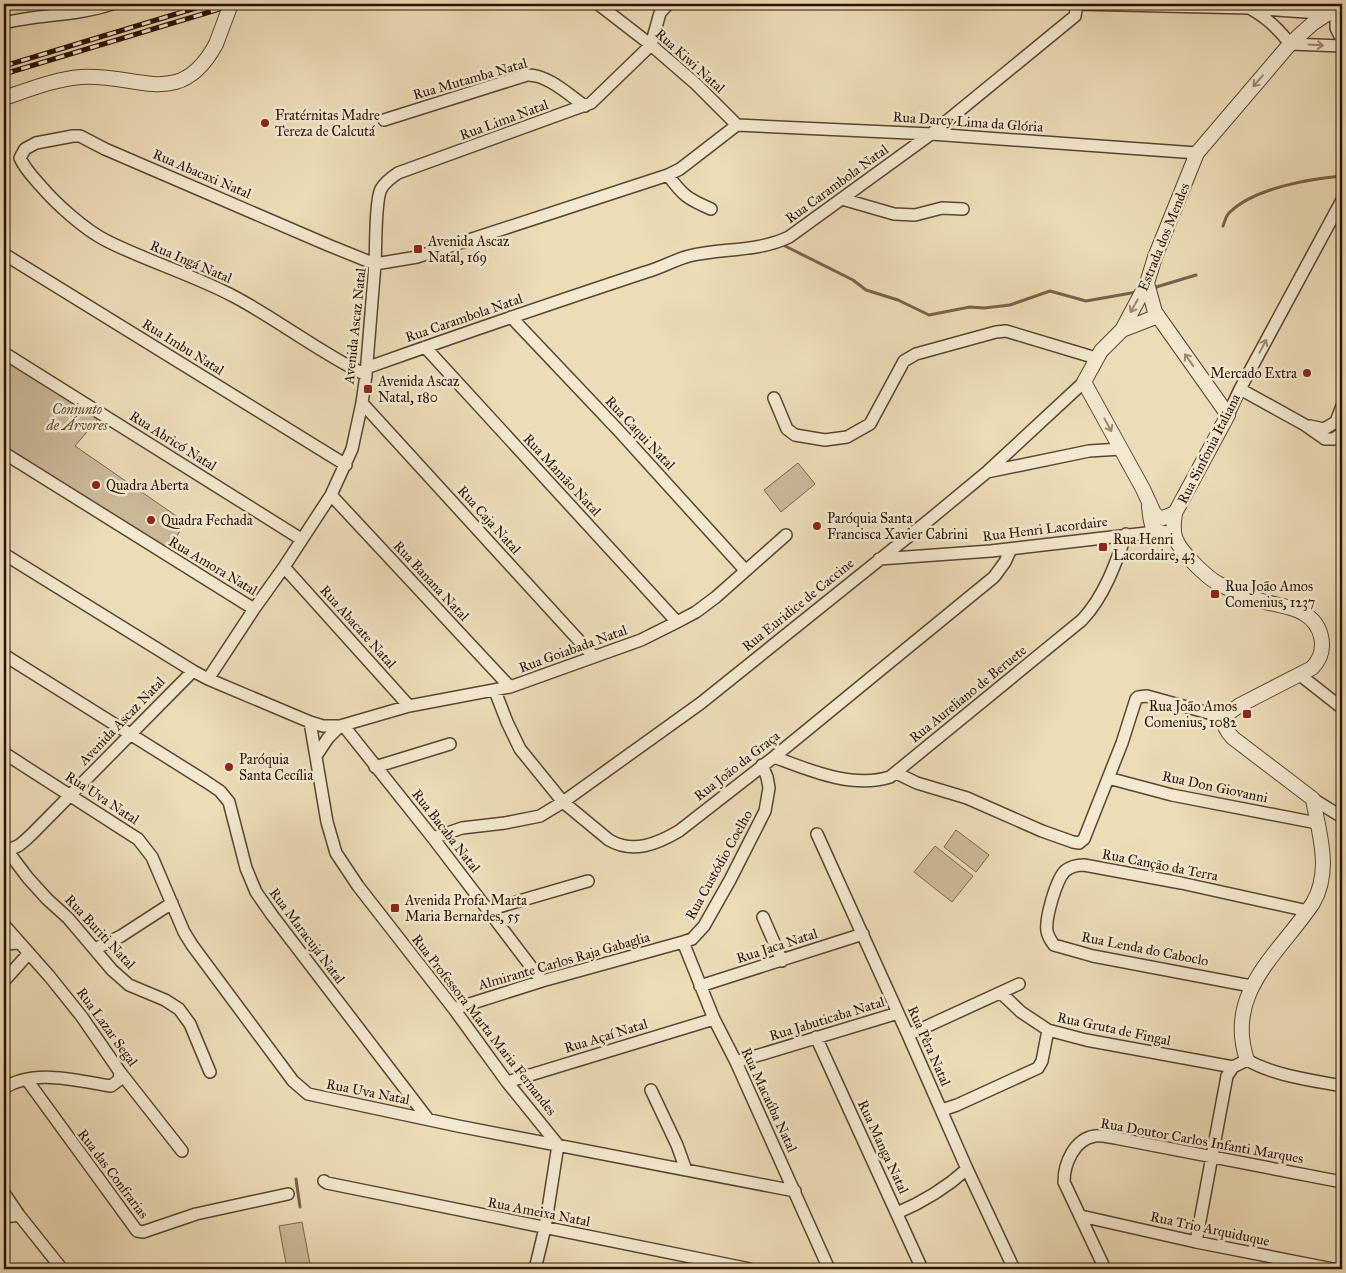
<svg xmlns="http://www.w3.org/2000/svg" width="1346" height="1273" font-family="'IM FELL Great Primer',serif">
  <style>
    .green { fill: #cbba99; stroke: #7a664e }
    .lines { fill: none; stroke-linecap: round; stroke-linejoin: round }
    .stream { stroke: #76624b; stroke-width: 3 }
    .minor-casing { stroke: #5a4531; stroke-width: 14 }
    .tertiary-casing { stroke: #5a4531; stroke-width: 16 }
    .minor { stroke: #f3e9d0; stroke-width: 11 }
    .tertiary { stroke: #f3e9d0; stroke-width: 14 }
    .rail-casing { stroke: #291204; stroke-width: 5 }
    .rail { stroke: #f3e9d0; stroke-width: 3; stroke-dasharray: 9; stroke-linecap: butt }
    .tertiary-bridge-casing { stroke: #5a4531; stroke-width: 16; stroke-linecap: butt }
    .tertiary-bridge { stroke: #f3e9d0; stroke-width: 14 }
    .oneway { stroke: #988874 }
    .poi-dot { fill: #8f2418; stroke: #f3e9d0; stroke-width: 2 }
    .labels { text-anchor: middle; dominant-baseline: central; stroke-width: 5; stroke-linejoin: round; paint-order: stroke }
    .street-label { font-size: 14px; fill: #291204; stroke: #f3e9d0 }
    .poi-label { font-size: 14px; fill: #291204; stroke: #f3e9d0; text-anchor: start }
    .park-label { font-size: 14px; font-style: italic; fill: #624d38; stroke: #f3e9d0 }
  </style>
  <rect width="100%" height="100%" fill="#ecddb7"/>
  <filter id="stains"><feTurbulence type="fractalNoise" baseFrequency=".004" numOctaves="4"/><feColorMatrix values="0 0 0 0 .2 0 0 0 0 .09 0 0 0 0 .02 0 0 0 .5 -.17"/></filter>
  <radialGradient id="worn" r=".72"><stop offset=".6" stop-color="#630" stop-opacity="0"/><stop offset="1" stop-color="#630" stop-opacity=".3"/></radialGradient>
  <!-- green -->
  <path class="green" d="M 4,353 L 102,414 L 75,446 L 185,522 L 166,555 L 4,453 Z
    M 798,463 L 815,484 L 781,512 L 764,490 Z
    M 956,830 L 989,855 L 976,872 L 944,847 Z
    M 935,846 L 973,876 L 952,902 L 914,872 Z
    M 302,1222 L 311,1269 L 287,1269 L 279,1226 Z"/>
  <g class="lines">
    <!-- stream -->
    <path class="stream" d="M 1223,226 C 1225,221 1226,215 1230,212 C 1255,188 1309,179 1342,176
      M 781,244 L 853,280 L 866,290 L 898,300 L 929,315 L 970,307 L 984,308 L 1010,305 L 1050,291 L 1086,301 L 1137,292
      M 1153,288 L 1196,275
      M 296,1179 L 300,1207"/>
    <!-- minor casing -->
    <g class="minor-casing">
      <path id="minor" d="M 598,4 L 651,45 L 696,84 L 737,125
        M 1077,4 L 1249,8 L 1319,13 L 1330,11
        M 1336,8 L 1336,28 L 1342,40
        M 1251,9 C 1267,18 1279,29 1290,44 L 1342,46
        M 4,23 C 40,14 77,16 112,4
        M 384,120 L 527,75 C 547,74 569,95 585,106
        M 737,125 L 931,134 L 1197,153
        M 668,175 C 683,196 688,199 711,209
        M 842,199 L 894,214 L 915,215 L 942,208 L 963,209
        M 4,254 L 346,465
        M 511,317 L 619,431 L 745,570
        M 425,347 L 677,622
        M 4,353 L 301,539
        M 366,368 C 459,335 552,303 646,272 C 661,268 674,260 689,256 C 722,248 758,252 789,237 L 931,134 L 1075,16 L 1077,4
        M 366,375 C 320,353 280,321 235,297 C 194,275 149,262 107,241 C 85,230 56,204 40,185 C 32,176 25,169 20,158 L 25,149 L 36,143 L 73,136 L 80,136 L 105,149 L 328,245 L 375,264 C 376,248 375,201 381,189 C 385,182 392,177 398,173 L 591,103 L 651,45 L 660,13 L 668,4
        M 1240,389 L 1305,425 L 1325,439 L 1334,439 L 1342,433
        M 774,398 L 787,429 L 795,435 L 825,440 L 847,437 L 870,424 L 904,361 L 916,354 L 996,332 L 1006,331 L 1096,358
        M 362,403 L 594,657
        M 1228,415 L 1240,389 L 1342,200
        M 1337,419 L 1342,406
        M 1310,426 L 1324,429 L 1334,423
        M 4,453 L 254,609
        M 988,471 L 1084,382
        M 331,495 L 510,687
        M 4,554 L 193,671 L 208,679 L 310,722 L 327,822 L 336,853 L 358,886 L 454,1009 L 507,1082 L 558,1145 L 545,1228 L 535,1269
        M 879,559 L 991,551 L 1155,532
        M 284,567 L 409,706
        M 4,655 L 205,781 L 220,791 L 229,802 L 246,868 L 256,892 L 272,915 L 428,1119
        M 1300,675 L 1342,708
        M 208,679 L 254,609 L 284,567 L 331,495 L 352,449 L 362,403 L 366,375 L 375,264 L 417,257 L 668,175 L 680,169 L 737,125
        M 495,691 L 507,722 L 520,749 L 563,802 L 609,840 C 633,854 657,844 679,831 L 774,757 L 994,577 L 1005,562 L 1011,549
        M 310,722 L 323,726 L 340,726 L 409,706 L 510,687 L 641,640 L 677,622 L 696,612 L 716,597 L 786,535
        M 343,725 L 433,838 L 542,981
        M 4,753 L 130,834 L 138,839 L 152,857 L 184,932 L 192,945 L 293,1081 L 308,1094 L 458,1126 L 795,1191
        M 316,756 L 328,738 L 340,726
        M 774,757 C 809,770 852,789 890,777 L 1082,620 C 1104,597 1116,563 1126,534
        M 375,767 L 450,744
        M 896,773 L 917,783 L 967,798 L 1042,831 L 1073,842 L 1079,843 L 1084,839 L 1122,743 L 1136,699 L 1138,697 L 1147,696 L 1223,717
        M 1108,778 L 1172,795 L 1317,823
        M 1313,799 L 1342,817
        M 817,834 L 908,1035 L 967,1169 L 1014,1269
        M 433,838 L 462,828 L 505,823 L 540,816 L 563,802 L 701,703 L 929,520 L 987,472 L 1089,451 L 1121,449
        M 4,849 C 17,850 23,842 32,834 L 193,671
        M 6,849 L 28,878 L 47,899 L 68,918 L 112,970 L 129,985 L 165,1000 L 179,1009 L 190,1024 L 210,1072
        M 488,910 L 588,881
        M 763,917 L 782,961
        M 4,925 L 50,977 L 82,1017 L 120,1072 L 182,1151
        M 683,942 L 714,1019 L 736,1062 L 829,1269
        M 4,944 L 19,943
        M 95,949 L 121,936 L 172,903
        M 4,981 L 29,953
        M 700,986 L 863,934
        M 1251,986 L 1093,956 L 1054,945 C 1051,941 1048,937 1047,931 C 1045,919 1056,880 1065,871 C 1071,866 1077,865 1084,865 L 1181,883 L 1308,911
        M 1001,993 L 1021,1012 L 1048,1030 L 1086,1040 L 1233,1067
        M 454,1009 L 542,981 L 683,942 L 692,939 L 704,926 L 730,880 L 765,811 L 769,788 L 767,777 L 762,765
        M 908,1035 L 1019,984
        M 816,1037 L 922,1269
        M 736,1062 L 898,1013
        M 27,1080 L 137,1231 L 143,1232 L 196,1214 L 288,1194
        M 507,1082 L 714,1019
        M 4,1088 C 35,1068 77,1081 111,1086 L 119,1080 L 120,1072
        M 651,1090 L 677,1145 L 686,1170
        M 942,1110 L 957,1105 L 1038,1068 L 1042,1061 L 1048,1030
        M 324,1181 L 327,1183 L 750,1269
        M 4,1193 L 19,1215 L 62,1269
        M 897,1213 C 923,1202 946,1188 967,1169
        M 1081,1216 L 1196,1242 L 1333,1269
        M 4,1217 L 19,1215
        M 1196,1242 L 1227,1076 L 1233,1067 L 1247,1060 C 1275,1076 1311,1080 1342,1086
        M 1105,1269 L 1064,1182 C 1064,1164 1074,1139 1095,1136 C 1101,1135 1108,1137 1115,1138 L 1342,1182"/>
    </g>
    <!-- tertiary casing -->
    <g class="tertiary-casing">
      <path id="tertiary" d="M 4,98 C 28,90 55,79 81,77 C 138,73 180,111 216,44
        M 1147,283 L 1155,312 L 1228,415 L 1175,513 C 1174,522 1172,531 1176,540 C 1182,553 1206,577 1219,584 C 1231,590 1249,598 1262,601 C 1275,605 1291,606 1303,613 C 1323,624 1329,651 1312,668 L 1240,705 L 1223,717 C 1223,726 1227,732 1233,738 L 1313,799 C 1319,834 1332,870 1313,903 C 1280,953 1224,992 1247,1060
        M 1122,330 L 1158,316
        M 1149,506 C 1152,546 1160,522 1177,541
        M 1175,513 L 1163,518 L 1158,517 L 1154,513 L 1143,489 L 1084,382 L 1101,351 L 1122,330 L 1147,283 L 1155,257 L 1197,153 L 1290,44 L 1312,24 L 1342,4"/>
    </g>
    <!-- minor -->
    <use href="#minor" class="minor"/>
    <!-- tertiary -->
    <use href="#tertiary" class="tertiary"/>
    <!-- rail casing -->
    <g class="rail-casing">
      <path id="rail" d="M 4,66 L 209,4
        M 4,74 L 236,4"/>
    </g>
    <!-- rail -->
    <use href="#rail" class="rail"/>
    <!-- tertiary-bridge casing -->
    <g class="tertiary-bridge-casing">
      <path id="tertiary-bridge" d="M 216,44 L 231,4"/>
    </g>
    <!-- tertiary-bridge -->
    <use href="#tertiary-bridge" class="tertiary-bridge"/>
  </g>
  <!-- one-way arrows -->
  <defs><path id="oneway-shaft" d="M-6 0H5M1.5-3L5.5 0L1.5 3" fill="none" stroke-width="1.6" stroke-linecap="round" stroke-linejoin="round" transform="scale(1.25)"/></defs>
  <g class="oneway">
    <use href="#oneway-shaft" transform="translate(1316 45) rotate(3)"/>
    <use href="#oneway-shaft" transform="translate(1258 81) rotate(131)"/>
    <use href="#oneway-shaft" transform="translate(1134 306) rotate(119)"/>
    <use href="#oneway-shaft" transform="translate(1263 346) rotate(-62)"/>
    <use href="#oneway-shaft" transform="translate(1189 360) rotate(-125)"/>
    <use href="#oneway-shaft" transform="translate(1108 425) rotate(61)"/>
  </g>
  <!-- markers -->
  <g class="poi-dot">
    <circle cx="265" cy="123" r="5"/>
    <rect x="413" y="244" width="10" height="10" rx="2.5"/>
    <circle cx="1307" cy="373" r="5"/>
    <rect x="363" y="384" width="10" height="10" rx="2.5"/>
    <circle cx="96" cy="485" r="5"/>
    <circle cx="151" cy="520" r="5"/>
    <circle cx="817" cy="526" r="5"/>
    <rect x="1098" y="542" width="10" height="10" rx="2.5"/>
    <rect x="1210" y="589" width="10" height="10" rx="2.5"/>
    <rect x="1242" y="709" width="10" height="10" rx="2.5"/>
    <circle cx="229" cy="767" r="5"/>
    <rect x="390" y="903" width="10" height="10" rx="2.5"/>
  </g>
  <g class="labels">
    <!-- street labels -->
    <g class="street-label">
      <text transform="translate(690 61) rotate(42)">Rua Kiwi Natal</text>
      <text transform="translate(470 79) rotate(-16)">Rua Mutamba Natal</text>
      <text transform="translate(504 120) rotate(-20)">Rua Lima Natal</text>
      <text transform="translate(968 122) rotate(4)">Rua Darcy Lima da Glória</text>
      <text transform="translate(202 174) rotate(23)">Rua Abacaxi Natal</text>
      <text transform="translate(837 184) rotate(-36)">Rua Carambola Natal</text>
      <text transform="translate(1164 237) rotate(-68)">Estrada dos Mendes</text>
      <text transform="translate(191 262) rotate(23)">Rua Ingá Natal</text>
      <text transform="translate(464 318) rotate(-19)">Rua Carambola Natal</text>
      <text transform="translate(355 326) rotate(-84)">Avenida Ascaz Natal</text>
      <text transform="translate(183 347) rotate(32)">Rua Imbu Natal</text>
      <text transform="translate(640 433) rotate(47)">Rua Caqui Natal</text>
      <text transform="translate(173 441) rotate(32)">Rua Abricó Natal</text>
      <text transform="translate(1209 449) rotate(-63)">Rua Sinfonia Italiana</text>
      <text transform="translate(562 475) rotate(47)">Rua Mamão Natal</text>
      <text transform="translate(489 520) rotate(48)">Rua Caja Natal</text>
      <text transform="translate(1045 529) rotate(-7)">Rua Henri Lacordaire</text>
      <text transform="translate(213 566) rotate(31)">Rua Amora Natal</text>
      <text transform="translate(431 581) rotate(47)">Rua Banana Natal</text>
      <text transform="translate(798 605) rotate(-39)">Rua Euridice de Caccine</text>
      <text transform="translate(358 627) rotate(48)">Rua Abacate Natal</text>
      <text transform="translate(573 649) rotate(-20)">Rua Goiabada Natal</text>
      <text transform="translate(968 694) rotate(-39)">Rua Aureliano de Beruete</text>
      <text transform="translate(122 721) rotate(-46)">Avenida Ascaz Natal</text>
      <text transform="translate(737 766) rotate(-38)">Rua João da Graça</text>
      <text transform="translate(1215 787) rotate(12)">Rua Don Giovanni</text>
      <text transform="translate(102 798) rotate(33)">Rua Uva Natal</text>
      <text transform="translate(446 831) rotate(52)">Rua Bacaba Natal</text>
      <text transform="translate(719 865) rotate(-61)">Rua Custódio Coelho</text>
      <text transform="translate(1160 865) rotate(11)">Rua Canção da Terra</text>
      <text transform="translate(100 932) rotate(47)">Rua Buriti Natal</text>
      <text transform="translate(307 936) rotate(53)">Rua Maracujá Natal</text>
      <text transform="translate(777 946) rotate(-18)">Rua Jaca Natal</text>
      <text transform="translate(1145 949) rotate(11)">Rua Lenda do Caboclo</text>
      <text transform="translate(564 961) rotate(-16)">Almirante Carlos Raja Gabaglia</text>
      <text transform="translate(827 1019) rotate(-17)">Rua Jabuticaba Natal</text>
      <text transform="translate(484 1025) rotate(52)">Rua Professora Marta Maria Fernandes</text>
      <text transform="translate(107 1027) rotate(54)">Rua Lazar Segal</text>
      <text transform="translate(1114 1029) rotate(12)">Rua Gruta de Fingal</text>
      <text transform="translate(606 1036) rotate(-17)">Rua Açaí Natal</text>
      <text transform="translate(929 1046) rotate(66)">Rua Pêra Natal</text>
      <text transform="translate(368 1092) rotate(11)">Rua Uva Natal</text>
      <text transform="translate(769 1100) rotate(65)">Rua Macaúba Natal</text>
      <text transform="translate(1202 1141) rotate(10)">Rua Doutor Carlos Infanti Marques</text>
      <text transform="translate(883 1147) rotate(65)">Rua Manga Natal</text>
      <text transform="translate(113 1174) rotate(53)">Rua das Confrarias</text>
      <text transform="translate(539 1212) rotate(11)">Rua Ameixa Natal</text>
      <text transform="translate(1210 1229) rotate(12)">Rua Trio Arquiduque</text>
    </g>
    <!-- poi labels -->
    <g class="poi-label">
      <text x="275" y="115">Fratérnitas Madre<tspan x="275" dy="16">Tereza de Calcutá</tspan></text>
      <text x="428" y="241">Avenida Ascaz<tspan x="428" dy="16">Natal, 169</tspan></text>
      <text x="1297" y="373" text-anchor="end">Mercado Extra</text>
      <text x="378" y="381">Avenida Ascaz<tspan x="378" dy="16">Natal, 180</tspan></text>
      <text x="106" y="485">Quadra Aberta</text>
      <text x="827" y="518">Paróquia Santa<tspan x="827" dy="16">Francisca Xavier Cabrini</tspan></text>
      <text x="161" y="520">Quadra Fechada</text>
      <text x="1113" y="539">Rua Henri<tspan x="1113" dy="16">Lacordaire, 43</tspan></text>
      <text x="1225" y="586">Rua João Amos<tspan x="1225" dy="16">Comenius, 1237</tspan></text>
      <text x="1237" y="706" text-anchor="end">Rua João Amos<tspan x="1237" dy="16">Comenius, 1082</tspan></text>
      <text x="239" y="759">Paróquia<tspan x="239" dy="16">Santa Cecília</tspan></text>
      <text x="405" y="900">Avenida Profa. Marta<tspan x="405" dy="16">Maria Bernardes, 55</tspan></text>
    </g>
    <!-- park labels -->
    <g class="park-label">
      <text x="77" y="409">Conjunto<tspan x="77" dy="16">de Árvores</tspan></text>
    </g>
  </g>
  <!-- margin -->
  <rect width="1346" height="1273" fill="none" stroke="#ecddb7" stroke-width="20"/>
  <rect x="5" y="5" width="1336" height="1263" fill="none" stroke="#291204" stroke-width="2.5"/>
  <rect x="10" y="10" width="1326" height="1253" fill="none" stroke="#291204"/>
  <rect width="100%" height="100%" filter="url(#stains)"/>
  <rect width="100%" height="100%" fill="url(#worn)"/>
</svg>
